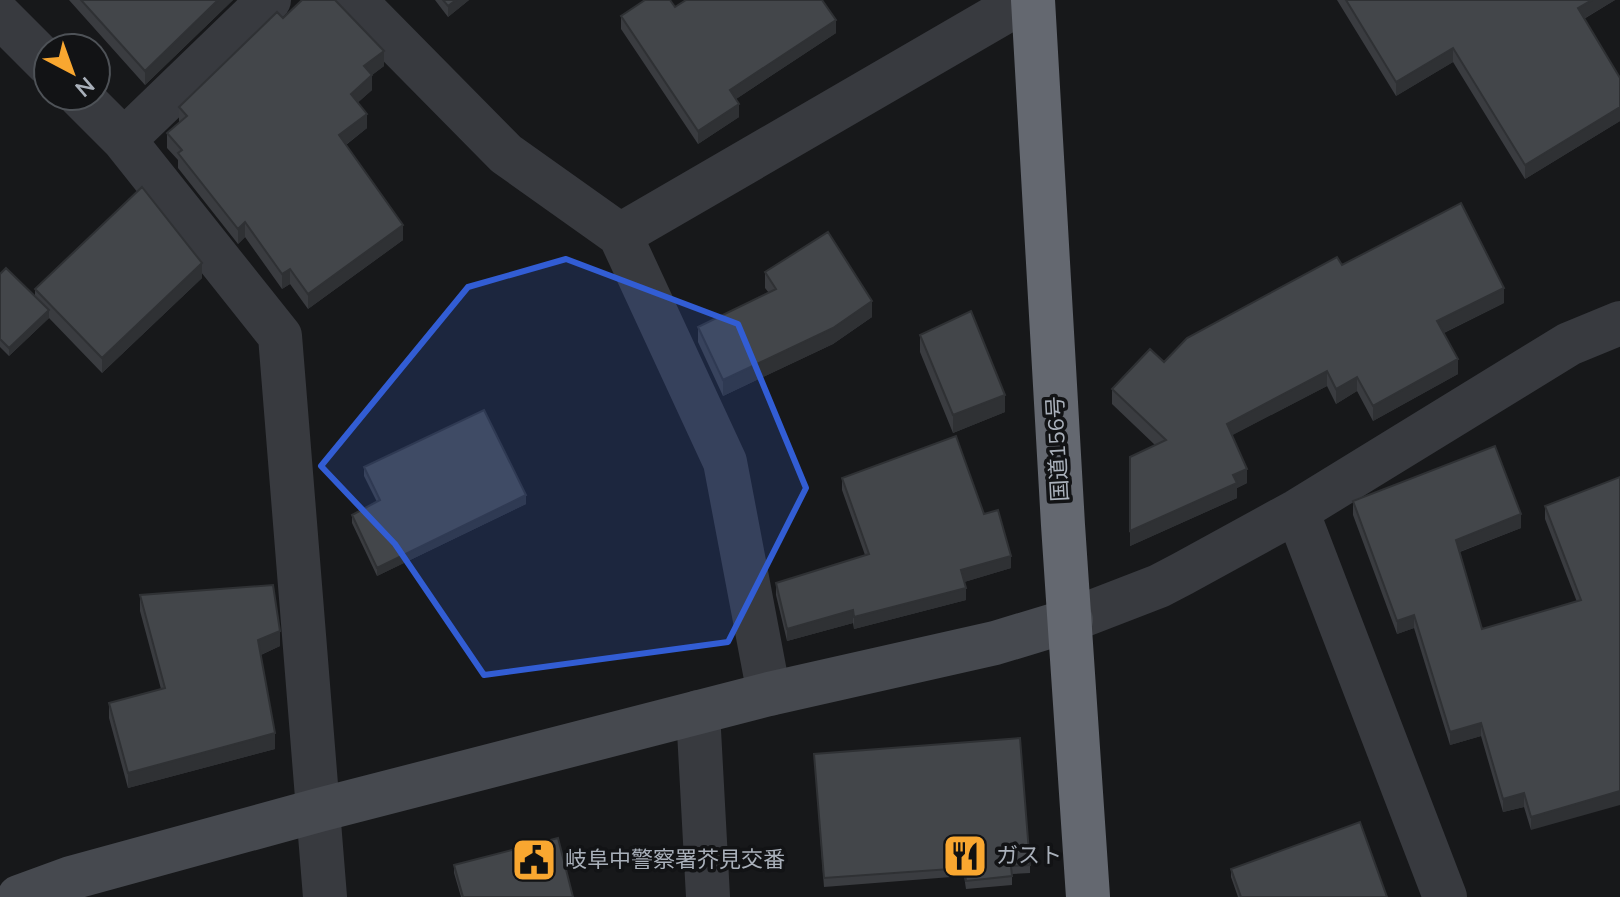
<svg xmlns="http://www.w3.org/2000/svg" width="1620" height="897" font-family="'Nunito Sans','Noto Sans JP',sans-serif">
  <style>
    .lines { fill: none; stroke-linecap: round; stroke-linejoin: round }
    .street { stroke: #383a3f; stroke-width: 44 }
    .secondary { stroke: #46494f; stroke-width: 44 }
    .highway { stroke: #646870; stroke-width: 44 }
    .wall { fill: #3a3c40 }
    .shaded-wall { fill: #2f3134 }
    .building { fill: #43464a; stroke: #2f3134; stroke-width: 2 }
    .marked { fill: #325dd4; fill-opacity: 0.2; stroke: #325dd4; stroke-width: 6; stroke-linejoin: round }
    .labels { text-anchor: middle; dominant-baseline: central; stroke-width: 7; stroke-linejoin: round; paint-order: stroke }
    .street-label { font-size: 22px; fill: #a9b0ba; stroke: #121315 }
    .poi-label { font-size: 22px; fill: #a9b0ba; stroke: #121315; text-anchor: start }
  </style>
  <rect width="100%" height="100%" fill="#17181a"/>
  <g class="lines">
    <!-- street -->
    <path class="street" d="M 354,0 L 506,154 L 620,235
      M 0,16 L 48,64
      M 80,96 L 124,140 L 280,336 L 325,897
      M 124,140 L 269,0
      M 1297,511 L 1445,897
      M 1071,620 L 1159,586 L 1182,574 L 1297,511 L 1569,344 L 1620,323
      M 769,694 L 725,462 L 620,235 L 1025,0
      M 698,712 L 708,897"/>
    <!-- secondary -->
    <path class="secondary" d="M 19,897 L 71,878 L 319,810 L 769,694 L 995,643 L 1071,620"/>
    <!-- highway -->
    <path class="highway" d="M 1033,0 L 1063,525 L 1088,897"/>
  </g>
  <!-- wall -->
  <path class="wall" d="M 69,0 L 233,0 L 145,85 Z
    M 435,0 L 469,0 L 448,17 Z
    M 1337,0 L 1615,0 L 1584,19 L 1620,78 L 1620,121 L 1525,179 L 1453,62 L 1396,96 Z
    M 675,7 L 836,33 L 736,99 L 739,117 L 698,144 L 621,29 L 621,16 Z
    M 283,18 L 384,66 L 372,75 L 372,90 L 358,102 L 367,128 L 346,145 L 403,240 L 308,309 L 290,284 L 282,289 L 245,237 L 238,244 L 178,168 L 178,160 L 167,148 L 167,133 L 179,123 L 179,107 Z
    M 765,272 L 872,317 L 833,344 L 723,396 L 698,342 L 698,327 L 769,293 L 765,288 Z
    M 0,274 L 35,297 L 35,289 L 202,278 L 102,373 L 49,318 L 9,356 L 0,347 Z
    M 1504,303 L 1444,333 L 1458,374 L 1373,421 L 1357,391 L 1336,404 L 1327,386 L 1232,435 L 1247,483 L 1237,488 L 1237,498 L 1130,546 L 1130,457 L 1155,445 L 1112,404 L 1112,389 L 1164,362 Z
    M 920,335 L 1005,412 L 953,433 L 920,352 Z
    M 364,467 L 526,504 L 377,576 L 352,523 L 352,515 L 377,502 L 364,476 Z
    M 1620,477 L 1531,830 L 1524,807 L 1503,812 L 1481,736 L 1450,745 L 1414,628 L 1397,634 L 1353,515 L 1353,501 L 1521,528 L 1460,552 L 1482,629 L 1577,602 L 1545,519 L 1545,506 Z
    M 842,478 L 984,514 L 1011,568 L 964,582 L 966,600 L 854,629 L 853,623 L 787,641 L 776,595 L 776,583 L 865,555 L 842,490 Z
    M 140,595 L 280,646 L 261,655 L 275,749 L 128,788 L 109,718 L 109,703 L 161,689 L 140,611 Z
    M 814,754 L 1030,865 L 1030,873 L 1012,874 L 1012,885 L 966,889 L 964,876 L 824,887 Z
    M 454,865 L 573,897 L 461,897 L 454,873 Z
    M 1231,869 L 1387,897 L 1238,897 L 1231,877 Z"/>
  <!-- shaded-wall -->
  <path class="shaded-wall" d="M 218,0 L 233,0 L 145,85 L 145,71 Z
    M 456,0 L 469,0 L 448,17 L 448,6 Z
    M 1592,0 L 1615,0 L 1578,22 L 1578,8 Z
    M 836,20 L 836,33 L 730,103 L 730,90 Z
    M 1453,48 L 1453,62 L 1396,96 L 1396,82 Z
    M 384,51 L 384,66 L 372,75 L 372,90 L 351,109 L 351,94 L 364,66 Z
    M 739,104 L 739,117 L 698,144 L 698,131 Z
    M 1620,107 L 1620,121 L 1525,179 L 1525,165 Z
    M 367,114 L 367,128 L 339,150 L 339,135 Z
    M 245,222 L 245,237 L 238,244 L 238,229 Z
    M 403,225 L 403,240 L 308,309 L 308,294 Z
    M 202,263 L 202,278 L 102,373 L 102,358 Z
    M 290,269 L 290,284 L 282,289 L 282,274 Z
    M 1504,288 L 1504,303 L 1437,336 L 1437,321 Z
    M 872,301 L 872,317 L 833,344 L 723,396 L 723,380 Z
    M 49,310 L 49,318 L 9,356 L 9,348 Z
    M 1458,359 L 1458,374 L 1373,421 L 1373,406 Z
    M 1327,371 L 1327,386 L 1227,438 L 1227,424 Z
    M 1357,377 L 1357,391 L 1336,404 L 1336,389 Z
    M 1005,395 L 1005,412 L 953,433 L 953,415 Z
    M 1247,469 L 1247,483 L 1237,488 L 1237,498 L 1130,546 L 1130,531 L 1233,475 Z
    M 526,495 L 526,504 L 377,576 L 377,568 Z
    M 1521,514 L 1521,528 L 1456,553 L 1456,540 Z
    M 1011,556 L 1011,568 L 961,583 L 961,570 Z
    M 966,588 L 966,600 L 854,629 L 854,617 Z
    M 853,610 L 853,623 L 787,641 L 787,629 Z
    M 1414,615 L 1414,628 L 1397,634 L 1397,621 Z
    M 280,631 L 280,646 L 258,656 L 258,640 Z
    M 1481,723 L 1481,736 L 1450,745 L 1450,732 Z
    M 275,733 L 275,749 L 128,788 L 128,773 Z
    M 1620,791 L 1620,805 L 1531,830 L 1531,817 Z
    M 1524,793 L 1524,807 L 1503,812 L 1503,799 Z"/>
  <!-- building -->
  <path class="building" d="M 81,0 L 218,0 L 145,71 Z
    M 302,0 L 335,0 L 384,51 L 364,66 L 372,75 L 351,94 L 367,114 L 339,135 L 403,225 L 308,294 L 290,269 L 282,274 L 245,222 L 238,229 L 178,153 L 182,150 L 167,133 L 187,116 L 179,107 L 277,12 L 283,18 Z
    M 443,0 L 456,0 L 448,6 Z
    M 645,0 L 670,0 L 675,7 L 686,0 L 822,0 L 836,20 L 730,90 L 739,104 L 698,131 L 621,16 Z
    M 1346,0 L 1592,0 L 1578,8 L 1620,78 L 1620,107 L 1525,165 L 1453,48 L 1396,82 Z
    M 142,187 L 202,263 L 102,358 L 35,289 Z
    M 1461,203 L 1504,288 L 1437,321 L 1458,359 L 1373,406 L 1357,377 L 1336,389 L 1327,371 L 1227,424 L 1247,469 L 1233,475 L 1237,483 L 1130,531 L 1130,457 L 1166,440 L 1112,389 L 1150,349 L 1164,362 L 1187,338 L 1337,257 L 1342,265 Z
    M 828,232 L 872,301 L 833,328 L 723,380 L 698,327 L 776,289 L 765,272 Z
    M 6,268 L 49,310 L 9,348 L 0,339 L 0,274 Z
    M 971,311 L 1005,395 L 953,415 L 920,335 Z
    M 484,410 L 526,495 L 377,568 L 352,515 L 380,500 L 364,467 Z
    M 956,436 L 984,514 L 998,510 L 1011,556 L 961,570 L 966,588 L 854,617 L 853,610 L 787,629 L 776,583 L 869,554 L 842,478 Z
    M 1495,446 L 1521,514 L 1456,540 L 1482,629 L 1581,600 L 1545,506 L 1620,477 L 1620,791 L 1531,817 L 1524,793 L 1503,799 L 1481,723 L 1450,732 L 1414,615 L 1397,621 L 1353,501 Z
    M 273,585 L 280,631 L 258,640 L 275,733 L 128,773 L 109,703 L 165,688 L 140,595 Z
    M 1020,738 L 1030,865 L 1011,866 L 1012,876 L 966,881 L 964,868 L 824,878 L 814,754 Z
    M 1360,822 L 1387,897 L 1241,897 L 1231,869 Z
    M 558,838 L 573,897 L 463,897 L 454,865 Z"/>
  <!-- marked area -->
  <path class="marked" d="M 566,259 L 738,324 L 806,488 L 728,642 L 484,675 L 395,544 L 321,466 L 468,287 Z"/>
  <!-- icons -->
  <defs>
    <g id="restaurant-square" transform="scale(2.3)"><rect x="-9" y="-9" width="18" height="18" rx="4" fill="#f9a730" stroke="#121315"/><path d="M-5-6h1v4h1v-4h1v4h1v-4h1v5L-1.5 .5V6h-2V.5L-5-1ZM5-6V6H3V1.5H1.5Q1.5-4 5-6Z" fill="#111"/></g>
    <g id="civic-square" transform="scale(2.3)"><rect x="-9" y="-9" width="18" height="18" rx="4" fill="#f9a730" stroke="#121315"/><path d="M-.6-6.5H3V-4.5H.6V-3L4-1V1h2V6H-6V1h2V-1L-.6-3ZM-1.2 2.5V6h2.4V2.5Z" fill="#111"/></g>
  </defs>
  <g fill-rule="evenodd">
    <use href="#restaurant-square" x="965" y="856"/>
    <use href="#civic-square" x="534" y="860"/>
  </g>
  <g class="labels">
    <!-- street labels -->
    <g class="street-label">
      <text transform="translate(1058 449) rotate(-93)">国道156号</text>
    </g>
    <!-- poi labels -->
    <g class="poi-label">
      <text x="996" y="856">ガスト</text>
      <text x="565" y="860">岐阜中警察署芥見交番</text>
    </g>
  </g>
  <!-- north arrow -->
  <g transform="translate(72 72) rotate(139)"><circle r="38" fill="#121315" stroke="#4e5257" stroke-width="2"/>
  <path d="M0-6L14 30L0 20L-14 30Z" fill="#f9a730"/>
  <text y="-12" font-size="22" font-weight="bold" text-anchor="middle" fill="#a9b0ba">N</text>
  </g>
</svg>
